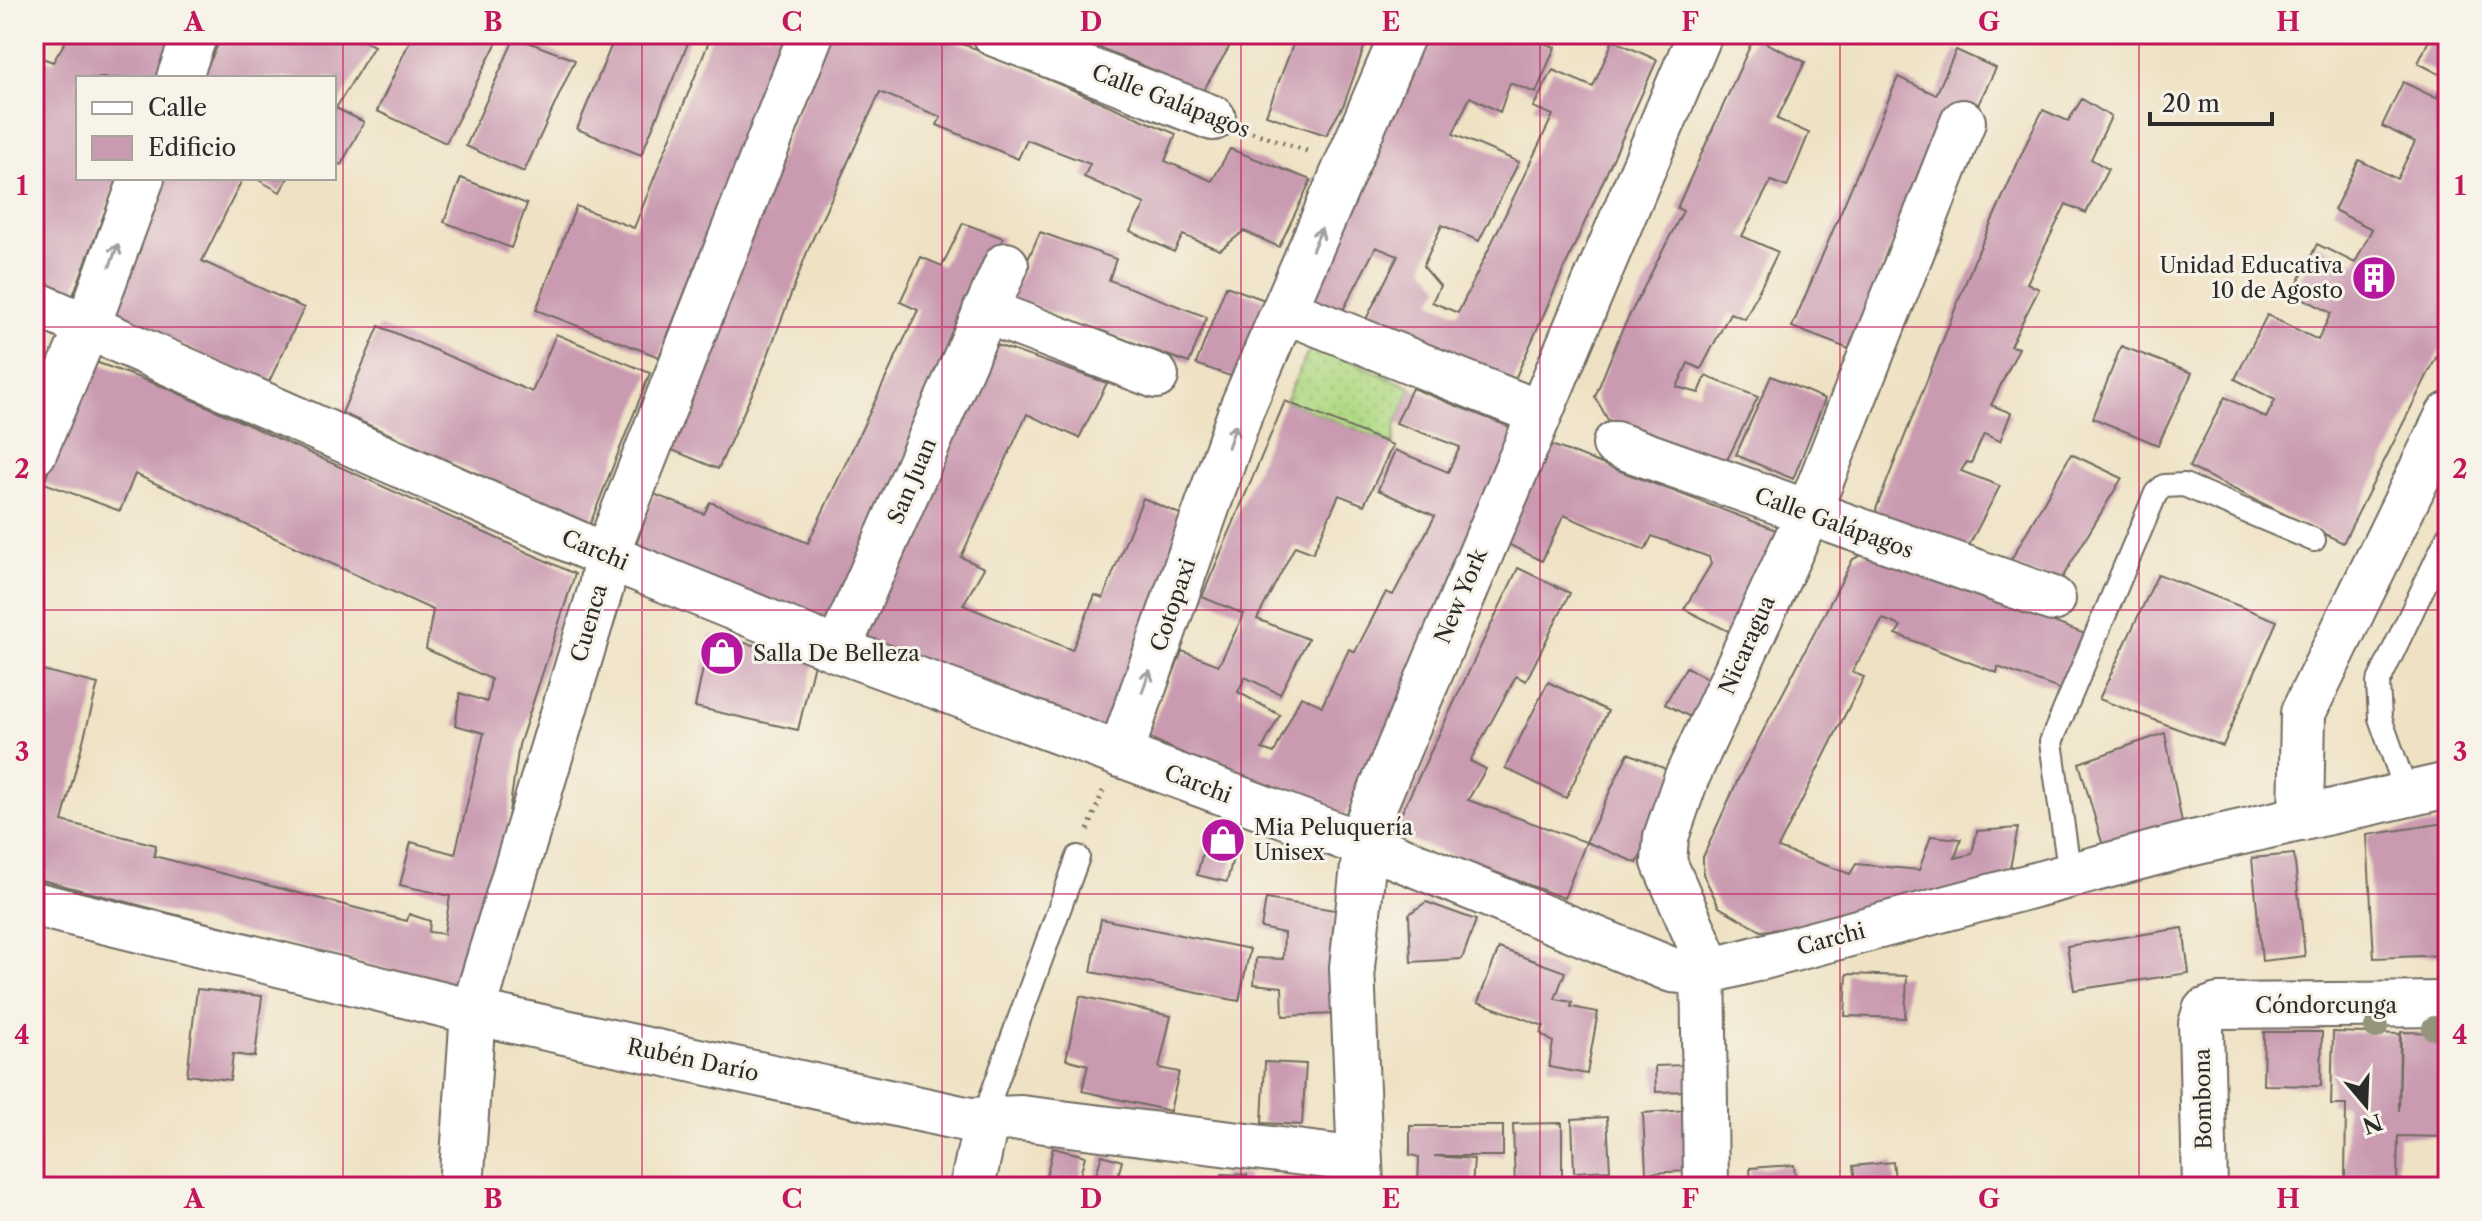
<svg xmlns="http://www.w3.org/2000/svg" width="2482" height="1221" font-family="'Libre Caslon Text',serif">
  <style>
    .garden { fill: url(#garden-dots); stroke: #6e8258; stroke-width: 2 }
    .building { fill: #c99ab0 }
    .lines { fill: none; stroke-linecap: round; stroke-linejoin: round }
    .service-casing { stroke: #706b61; stroke-width: 26 }
    .minor-casing { stroke: #706b61; stroke-width: 48 }
    .path { stroke: #706b61; stroke-width: 5; stroke-dasharray: 2 6; stroke-linecap: butt }
    .service { stroke: #fff; stroke-width: 22 }
    .minor { stroke: #fff; stroke-width: 44 }
    .tree { fill: #95957c }
    .oneway { stroke: #a0a0a0 }
    .grid { fill: none; stroke: #c2185b; stroke-width: 2; stroke-opacity: 0.55 }
    .labels { text-anchor: middle; dominant-baseline: central; stroke-width: 6; stroke-linejoin: round; paint-order: stroke }
    .street-label { font-size: 22px; fill: #2b2b2b; stroke: #f7f3e8 }
    .poi-label { font-size: 22px; fill: #2b2b2b; stroke: #f7f3e8; text-anchor: start }
    .neatline { fill: none; stroke: #c2185b; stroke-width: 3 }
    .grid-label { font-size: 26px; text-anchor: middle; font-weight: bold; fill: #c2185b }
  </style>
  <defs>
    <pattern id="garden-dots" width="8" height="8" patternUnits="userSpaceOnUse" patternTransform="scale(2)"><rect width="8" height="8" fill="#b0d984"/><path d="M2 2h.1M6 6h.1" fill="none" stroke="#98ba72" stroke-width="1.8" stroke-linecap="round"/></pattern>
  </defs>
  <rect width="100%" height="100%" fill="#f7f3e8"/>
  <filter id="ink" filterUnits="userSpaceOnUse"><feTurbulence type="fractalNoise" baseFrequency=".0125" numOctaves="2"/><feDisplacementMap in="SourceGraphic" scale="16" xChannelSelector="R" yChannelSelector="G"/><feConvolveMatrix kernelMatrix="1 2 1 2 8 2 1 2 1" color-interpolation-filters="sRGB"/></filter>
  <filter id="wash" filterUnits="userSpaceOnUse"><feTurbulence type="fractalNoise" baseFrequency=".006" numOctaves="4" result="noise"/><feDisplacementMap in="SourceGraphic" scale="32" xChannelSelector="R" yChannelSelector="G"/><feGaussianBlur stdDeviation="1.8" result="paint"/><feColorMatrix in="noise" values="0 0 0 0 0 0 0 0 0 0 0 0 0 0 0 0 0 1.4 0 .05"/><feComposite in="paint" operator="in"/></filter>
  <g filter="url(#wash)">
    <rect width="100%" height="100%" fill="#efe2c4"/>
    <!-- garden -->
    <path class="garden" d="M 1312,344 L 1412,388 L 1396,423 L 1393,445 L 1285,401 Z"/>
    <g id="blocks">
      <!-- building -->
      <path class="building" d="M 70,34 L 173,34 L 157,78 L 78,78 L 78,178 L 118,178 L 72,298 L 34,278 L 34,55 L 53,62 Z
        M 223,34 L 350,34 L 374,46 L 336,108 L 364,122 L 341,165 L 334,162 L 334,78 L 202,78 Z
        M 413,34 L 501,34 L 446,143 L 377,111 Z
        M 616,34 L 692,34 L 641,155 L 577,129 Z
        M 712,34 L 798,34 L 702,249 L 659,357 L 536,310 L 576,206 L 634,228 Z
        M 829,34 L 931,34 L 977,49 L 1176,134 L 1165,161 L 1212,181 L 1230,149 L 1311,180 L 1279,247 L 1244,231 L 1220,250 L 1183,235 L 1174,252 L 1130,231 L 1145,204 L 1084,177 L 1090,164 L 1027,140 L 1018,159 L 937,125 L 941,117 L 880,92 L 809,247 L 760,376 L 718,469 L 665,447 Z
        M 1068,34 L 1237,34 L 1203,91 Z
        M 1297,34 L 1369,34 L 1344,104 L 1326,135 L 1266,115 Z
        M 1427,34 L 1518,34 L 1555,47 L 1536,93 L 1510,83 L 1500,112 L 1470,97 L 1453,134 L 1519,162 L 1479,241 L 1442,225 L 1423,266 L 1440,286 L 1432,302 L 1458,313 L 1553,115 L 1533,107 L 1553,70 L 1593,87 L 1613,40 L 1657,60 L 1511,388 L 1361,329 L 1398,256 L 1376,247 L 1342,312 L 1315,301 L 1308,289 Z
        M 2432,34 L 2448,34 L 2448,334 L 2343,543 L 2189,467 L 2225,397 L 2266,418 L 2275,400 L 2235,379 L 2267,315 L 2318,340 L 2331,313 L 2293,293 L 2317,244 L 2355,263 L 2372,229 L 2334,210 L 2359,160 L 2397,179 L 2415,142 L 2382,126 L 2403,82 L 2436,98 L 2447,78 L 2418,63 Z
        M 515,37 L 575,60 L 524,172 L 466,146 Z
        M 1754,37 L 1805,62 L 1777,119 L 1809,133 L 1787,187 L 1771,181 L 1742,236 L 1778,252 L 1745,319 L 1730,313 L 1701,369 L 1688,363 L 1677,387 L 1699,393 L 1706,376 L 1758,397 L 1725,464 L 1608,420 L 1595,397 L 1621,332 L 1683,211 L 1677,208 Z
        M 1956,50 L 1996,68 L 1975,111 L 1897,231 L 1849,349 L 1792,327 L 1898,77 L 1936,95 Z
        M 2082,99 L 2111,117 L 2091,159 L 2108,169 L 2086,213 L 2066,204 L 2027,283 L 2039,289 L 2010,346 L 2019,348 L 1991,405 L 2011,413 L 2000,441 L 1984,434 L 1971,463 L 1967,462 L 1961,471 L 2000,486 L 1966,551 L 1880,520 L 1876,509 L 1975,259 L 2031,133 L 2043,110 L 2068,121 Z
        M 160,178 L 243,178 L 202,261 L 304,308 L 268,384 L 109,312 Z
        M 255,178 L 288,178 L 280,192 Z
        M 461,178 L 527,204 L 511,248 L 444,222 Z
        M 963,223 L 1003,238 L 829,632 L 634,551 L 654,494 L 704,514 L 710,502 L 808,543 L 918,310 L 900,302 L 921,257 L 942,266 Z
        M 1040,232 L 1116,259 L 1109,280 L 1207,317 L 1189,363 L 1011,298 Z
        M 1226,286 L 1284,307 L 1250,383 L 1196,364 Z
        M 34,320 L 48,326 L 34,359 Z
        M 379,326 L 532,392 L 556,334 L 650,373 L 590,524 L 342,413 Z
        M 994,344 L 1107,383 L 1079,438 L 1027,414 L 961,557 L 984,568 L 963,605 L 1072,650 L 1095,595 L 1103,598 L 1143,498 L 1189,518 L 1104,731 L 859,640 Z
        M 2121,346 L 2192,373 L 2158,445 L 2093,418 Z
        M 90,360 L 167,388 L 575,574 L 519,745 L 501,866 L 466,990 L 34,878 L 34,668 L 98,684 L 62,821 L 156,845 L 154,856 L 407,921 L 409,914 L 430,921 L 429,932 L 444,934 L 450,896 L 400,885 L 411,842 L 455,854 L 484,733 L 455,725 L 460,693 L 487,702 L 491,679 L 426,649 L 433,610 L 135,474 L 120,511 L 44,483 Z
        M 1771,376 L 1825,399 L 1793,479 L 1736,455 Z
        M 1412,388 L 1525,433 L 1359,790 L 1342,820 L 1245,783 L 1148,737 L 1182,651 L 1219,665 L 1244,614 L 1202,597 L 1285,401 L 1393,445 L 1364,505 L 1339,495 L 1313,553 L 1295,546 L 1257,619 L 1308,639 L 1280,694 L 1245,677 L 1238,692 L 1280,715 L 1262,749 L 1274,753 L 1301,696 L 1322,706 L 1349,649 L 1355,652 L 1386,592 L 1393,595 L 1435,516 L 1378,490 L 1395,450 L 1448,472 L 1460,447 L 1396,423 Z
        M 1541,441 L 1792,536 L 1740,637 L 1684,609 L 1711,564 L 1709,557 L 1652,536 L 1645,550 L 1564,515 L 1542,561 L 1496,538 Z
        M 2071,454 L 2122,478 L 2059,583 L 2008,565 Z
        M 1868,552 L 2093,637 L 2073,694 L 1998,667 L 1997,673 L 1942,652 L 1896,634 L 1901,626 L 1883,619 L 1852,672 L 1864,677 L 1778,848 L 1850,874 L 1856,864 L 1919,870 L 1931,836 L 1961,839 L 1955,858 L 1972,854 L 1977,831 L 2018,828 L 2007,883 L 1824,924 L 1761,931 L 1719,907 L 1703,874 L 1703,857 L 1740,775 L 1853,559 Z
        M 1518,568 L 1570,593 L 1526,681 L 1516,676 L 1470,761 L 1486,769 L 1468,800 L 1586,842 L 1564,898 L 1392,833 Z
        M 2158,574 L 2277,621 L 2223,746 L 2099,699 Z
        M 710,635 L 815,659 L 798,730 L 695,707 Z
        M 1686,667 L 1721,686 L 1700,722 L 1665,704 Z
        M 1548,682 L 1608,711 L 1566,798 L 1505,768 Z
        M 2165,733 L 2182,823 L 2103,846 L 2079,763 Z
        M 1628,753 L 1682,776 L 1637,863 L 1586,842 Z
        M 2445,823 L 2448,955 L 2374,958 L 2367,835 Z
        M 1209,826 L 1239,833 L 1227,882 L 1197,875 Z
        M 2294,854 L 2305,956 L 2262,961 L 2252,858 Z
        M 1266,899 L 1335,910 L 1335,1014 L 1283,1016 L 1282,987 L 1254,984 L 1256,958 L 1283,959 L 1284,933 L 1261,928 Z
        M 1426,902 L 1476,920 L 1462,959 L 1411,962 L 1409,914 Z
        M 1101,919 L 1250,949 L 1239,1001 L 1091,972 Z
        M 2183,928 L 2189,973 L 2074,990 L 2067,946 Z
        M 1499,948 L 1565,972 L 1555,999 L 1572,1002 L 1571,1007 L 1598,1012 L 1587,1074 L 1549,1067 L 1553,1042 L 1540,1033 L 1544,1026 L 1478,1002 Z
        M 1847,974 L 1907,976 L 1905,1018 L 1845,1016 Z
        M 197,989 L 262,996 L 255,1057 L 233,1054 L 230,1080 L 187,1075 Z
        M 1080,996 L 1171,1016 L 1159,1068 L 1179,1072 L 1170,1111 L 1082,1091 L 1088,1065 L 1066,1059 Z
        M 2264,1032 L 2322,1032 L 2321,1086 L 2263,1085 Z
        M 2333,1032 L 2400,1034 L 2399,1111 L 2401,1032 L 2448,1033 L 2448,1137 L 2398,1136 L 2397,1181 L 2345,1180 L 2346,1105 L 2331,1105 Z
        M 1265,1062 L 1306,1064 L 1302,1125 L 1262,1123 Z
        M 1687,1065 L 1689,1091 L 1656,1092 L 1655,1066 Z
        M 1687,1110 L 1690,1171 L 1646,1173 L 1643,1113 Z
        M 1607,1117 L 1610,1170 L 1574,1172 L 1572,1119 Z
        M 1562,1123 L 1562,1187 L 1515,1187 L 1513,1124 Z
        M 1410,1126 L 1503,1126 L 1503,1156 L 1434,1156 L 1474,1159 L 1472,1187 L 1418,1187 L 1419,1157 L 1410,1155 Z
        M 1053,1148 L 1085,1156 L 1077,1187 L 1045,1181 Z
        M 1102,1155 L 1122,1161 L 1115,1187 L 1092,1187 Z
        M 1893,1162 L 1896,1187 L 1856,1187 L 1853,1166 Z
        M 1794,1165 L 1796,1187 L 1751,1187 L 1750,1168 Z
        M 1222,1174 L 1247,1175 L 1247,1187 L 1222,1187 Z
        M 2382,1182 L 2382,1187 L 2251,1187 L 2251,1184 Z"/>
    </g>
  </g>
  <g filter="url(#ink)">
    <use href="#blocks" fill-opacity="0" stroke="#706b61" stroke-width="2"/>
    <g class="lines">
      <!-- service casing -->
      <g class="service-casing">
        <path id="service" d="M 2407,794 L 2380,718 L 2378,683 L 2448,536
          M 2070,876 L 2051,742 L 2156,493 L 2164,486 L 2184,485 L 2314,540
          M 986,1122 L 991,1097 L 1078,857"/>
      </g>
      <!-- minor casing -->
      <g class="minor-casing">
        <path id="minor" d="M 995,34 L 1213,118
          M 179,78 L 195,34
          M 34,303 L 606,556 L 838,650 L 1394,856 L 1672,970 L 1703,973 L 2189,844 L 2448,785
          M 985,311 L 1156,376
          M 1286,311 L 1537,412
          M 1615,444 L 2053,599
          M 34,453 L 87,328 L 142,178
          M 838,650 L 1006,265
          M 1120,755 L 1242,408 L 1403,34
          M 2301,819 L 2303,713 L 2448,415
          M 34,904 L 473,1012 L 970,1120 L 1021,1118 L 1360,1160
          M 461,1187 L 473,1012 L 601,588 L 606,556 L 811,34
          M 972,1187 L 986,1122
          M 1361,1187 L 1352,967 L 1368,821 L 1700,34
          M 1706,1187 L 1703,952 L 1664,862 L 1666,837 L 1686,779 L 1808,514 L 1963,122
          M 2205,1187 L 2201,1024 L 2205,1011 L 2218,1006 L 2448,1004"/>
      </g>
      <!-- path -->
      <path class="path" d="M 1252,132 L 1307,151
        M 1088,830 L 1103,791"/>
      <!-- service -->
      <use href="#service" class="service"/>
      <!-- minor -->
      <use href="#minor" class="minor"/>
    </g>
    <!-- trees -->
    <g class="tree">
      <circle cx="2376" cy="1027" r="12"/>
      <circle cx="2434" cy="1028" r="12"/>
    </g>
    <!-- one-way arrows -->
    <defs><path id="oneway-shaft" d="M-6 0H5M1.5-3L5.5 0L1.5 3" fill="none" stroke-width="1.6" stroke-linecap="round" stroke-linejoin="round" transform="scale(2)"/></defs>
    <g class="oneway">
      <use href="#oneway-shaft" transform="translate(1317 239) rotate(-67)"/>
      <use href="#oneway-shaft" transform="translate(114 255) rotate(-70)"/>
      <use href="#oneway-shaft" transform="translate(1232 436) rotate(-71)"/>
      <use href="#oneway-shaft" transform="translate(1146 681) rotate(-71)"/>
    </g>
  </g>
  <!-- grid -->
  <path class="grid" d="M 343,34 L 343,1187M 642,34 L 642,1187M 942,34 L 942,1187M 1241,34 L 1241,1187M 1540,34 L 1540,1187M 1840,34 L 1840,1187M 2139,34 L 2139,1187M 34,327 L 2448,327M 34,610 L 2448,610M 34,894 L 2448,894"/>
  <!-- icons -->
  <defs>
    <g id="building-disc" transform="scale(2.3)"><circle r="9.5" fill="#b5179e" stroke="#f7f3e8"/><path d="M-4-6H4V6H1V3H-1V6H-4ZM-2.5-4.3h1.7v1.8h-1.7ZM.8-4.3h1.7v1.8H.8ZM-2.5-1h1.7V.8h-1.7ZM.8-1h1.7V.8H.8Z" fill="#fff"/></g>
    <g id="shop-disc" transform="scale(2.3)"><circle r="9.5" fill="#b5179e" stroke="#f7f3e8"/><path d="M-5-2.5h2.3a2.7 3.5 0 0 1 5.4 0H5L5.5 6h-11ZM-1.5-2.5h3a1.5 2.3 0 0 0-3 0Z" fill="#fff"/></g>
  </defs>
  <g fill-rule="evenodd">
    <use href="#building-disc" x="2374" y="278"/>
    <use href="#shop-disc" x="722" y="653"/>
    <use href="#shop-disc" x="1223" y="840"/>
  </g>
  <g class="labels">
    <!-- street labels -->
    <g class="street-label">
      <text transform="translate(1171 101) rotate(21)">Calle Galápagos</text>
      <text transform="translate(912 481) rotate(-67)">San Juan</text>
      <text transform="translate(1834 523) rotate(20)">Calle Galápagos</text>
      <text transform="translate(595 550) rotate(23)">Carchi</text>
      <text transform="translate(1461 596) rotate(-67)">New York</text>
      <text transform="translate(1173 605) rotate(-71)">Cotopaxi</text>
      <text transform="translate(589 623) rotate(-74)">Cuenca</text>
      <text transform="translate(1747 645) rotate(-66)">Nicaragua</text>
      <text transform="translate(1198 784) rotate(21)">Carchi</text>
      <text transform="translate(1831 939) rotate(-15)">Carchi</text>
      <text x="2326" y="1005">Cóndorcunga</text>
      <text transform="translate(693 1060) rotate(12)">Rubén Darío</text>
      <text transform="translate(2203 1099) rotate(-91)">Bombona</text>
    </g>
    <!-- poi labels -->
    <g class="poi-label">
      <text x="2343" y="265" text-anchor="end">Unidad Educativa<tspan x="2343" dy="25">10 de Agosto</tspan></text>
      <text x="753" y="653">Salla De Belleza</text>
      <text x="1254" y="827">Mia Peluquería<tspan x="1254" dy="25">Unisex</tspan></text>
    </g>
  </g>
  <!-- margin -->
  <rect width="2482" height="1221" fill="none" stroke="#f7f3e8" stroke-width="88"/>
  <!-- legend -->
  <rect x="76" y="76" width="260" height="104" fill="#f7f3e8" stroke="#a5a39c" stroke-width="2"/>
  <rect x="92" y="102" width="40" height="12" fill="#ffffff" stroke="#a5a39c" stroke-width="2"/>
  <text x="148" y="116" font-size="24" fill="#2b2b2b">Calle</text>
  <rect x="92" y="136" width="40" height="24" fill="#c99ab0" stroke="#a5a39c" stroke-width="2"/>
  <text x="148" y="156" font-size="24" fill="#2b2b2b">Edificio</text>
  <!-- north arrow -->
  <g transform="translate(2366 1105) rotate(161)" stroke="#f7f3e8" stroke-width="6" paint-order="stroke">
  <path d="M0-6L14 30L0 20L-14 30Z" fill="#2b2b2b"/>
  <text y="-12" font-size="22" font-weight="bold" text-anchor="middle" fill="#2b2b2b">N</text>
  </g>
  <!-- scale -->
  <path d="M2150 112v12h122v-12" fill="none" stroke="#2b2b2b" stroke-width="4"/>
  <text x="2162" y="112" font-size="24" fill="#2b2b2b" stroke="#f7f3e8" stroke-width="6" paint-order="stroke">20 m</text>
  <rect x="44" y="44" width="2394" height="1133" class="neatline"/>
  <g class="grid-label">
    <text x="194" y="31">A</text>
    <text x="493" y="31">B</text>
    <text x="792" y="31">C</text>
    <text x="1091" y="31">D</text>
    <text x="1391" y="31">E</text>
    <text x="1690" y="31">F</text>
    <text x="1989" y="31">G</text>
    <text x="2288" y="31">H</text>
    <text x="22" y="195">1</text>
    <text x="2460" y="195">1</text>
    <text x="22" y="478">2</text>
    <text x="2460" y="478">2</text>
    <text x="22" y="761">3</text>
    <text x="2460" y="761">3</text>
    <text x="22" y="1044">4</text>
    <text x="2460" y="1044">4</text>
    <text x="194" y="1208">A</text>
    <text x="493" y="1208">B</text>
    <text x="792" y="1208">C</text>
    <text x="1091" y="1208">D</text>
    <text x="1391" y="1208">E</text>
    <text x="1690" y="1208">F</text>
    <text x="1989" y="1208">G</text>
    <text x="2288" y="1208">H</text>
  </g>
</svg>
